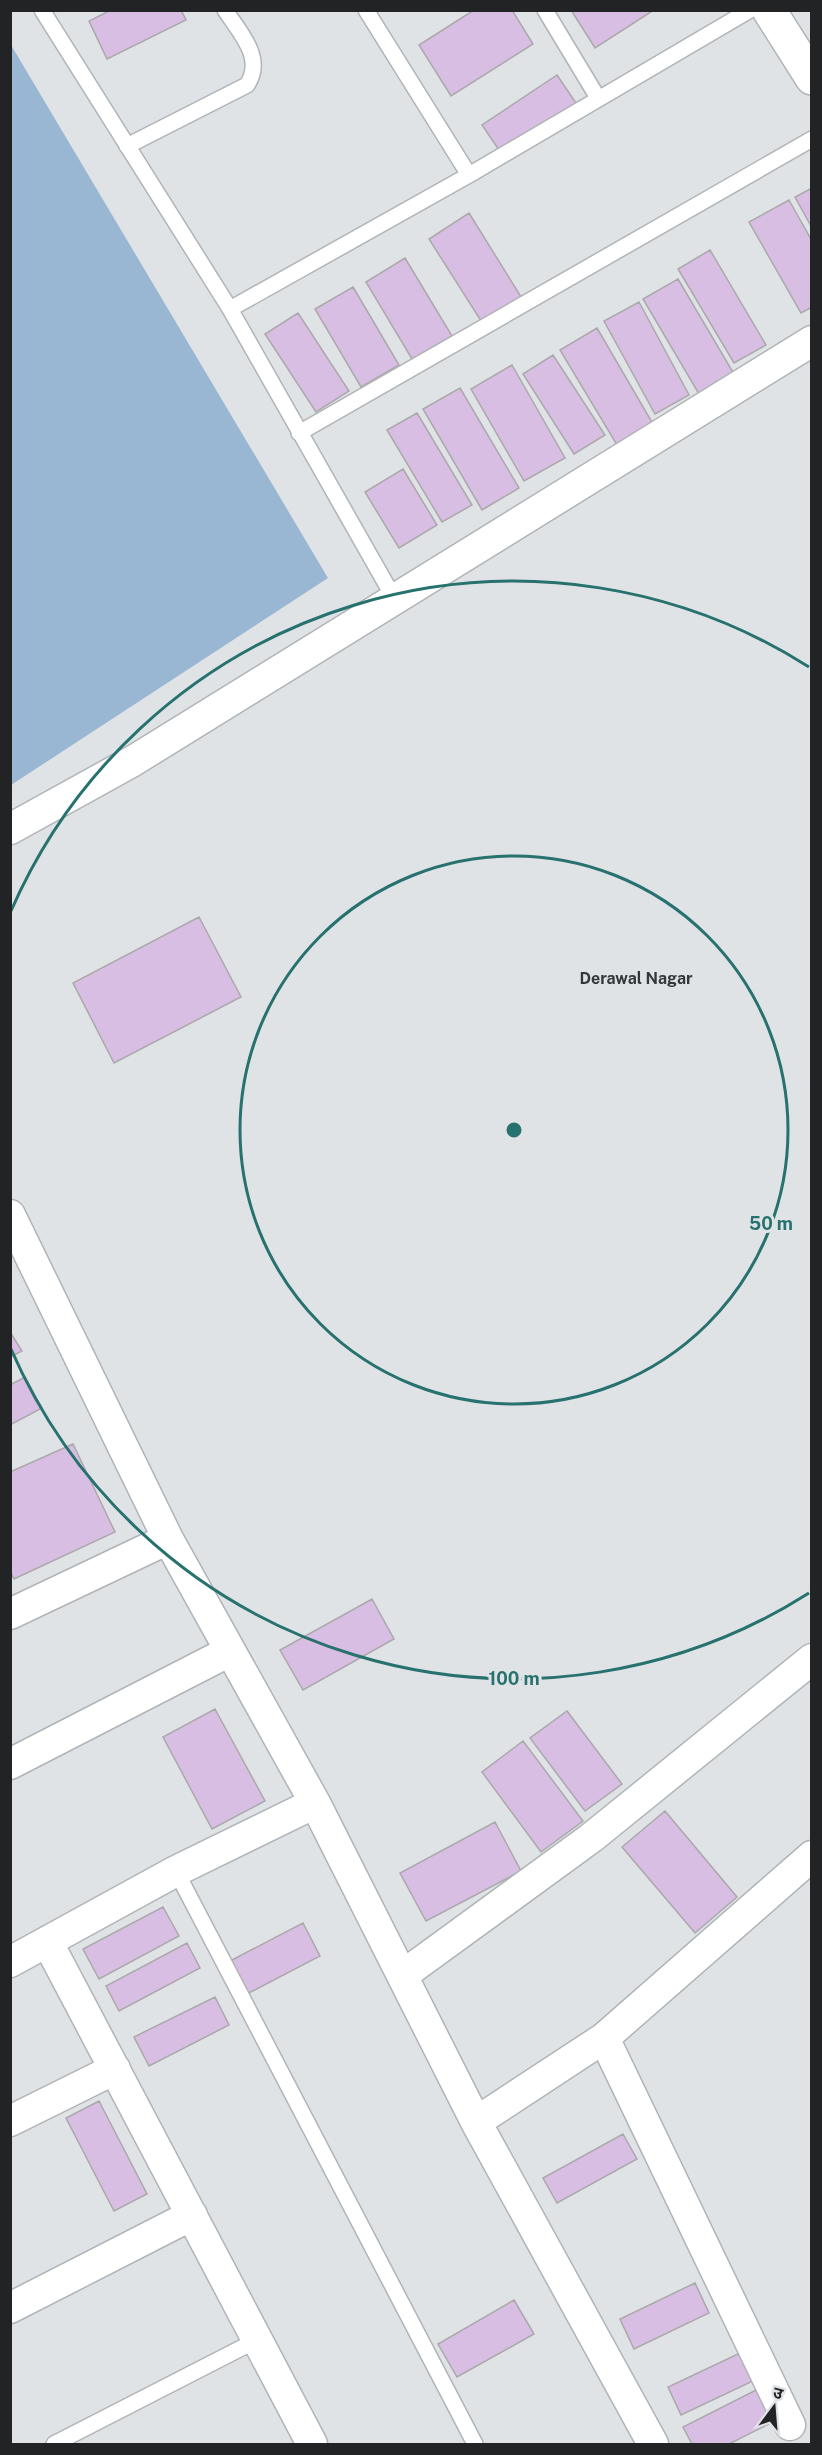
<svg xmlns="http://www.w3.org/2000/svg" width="822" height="2455" font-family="'Public Sans','Noto Sans Devanagari',sans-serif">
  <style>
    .green { fill: #99b6d3 }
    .building { fill: #d8bee3; stroke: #aaa8ab; stroke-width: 1.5 }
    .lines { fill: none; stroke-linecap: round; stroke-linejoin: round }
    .lane-casing { stroke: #b1b4b7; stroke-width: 18 }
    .street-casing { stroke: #b1b4b7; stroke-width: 33 }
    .secondary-casing { stroke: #b1b4b7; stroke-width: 36 }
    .lane { stroke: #fff; stroke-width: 15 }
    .street { stroke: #fff; stroke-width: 30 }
    .secondary { stroke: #fff; stroke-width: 33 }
    .ring { fill: none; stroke: #27716e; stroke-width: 3 }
    .labels { text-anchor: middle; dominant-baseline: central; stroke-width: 6; stroke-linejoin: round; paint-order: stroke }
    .neighbourhood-label { font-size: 16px; font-weight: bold; fill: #35383a; stroke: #e0e3e6 }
    .centre { fill: #27716e; stroke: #e0e3e6; stroke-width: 3 }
    .ring-label { font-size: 18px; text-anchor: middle; font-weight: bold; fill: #27716e; stroke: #e0e3e6; stroke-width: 6; stroke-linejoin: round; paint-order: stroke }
  </style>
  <rect width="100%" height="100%" fill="#e0e3e6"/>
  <!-- green -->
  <path class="green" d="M 11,45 L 328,578 L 11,785 L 10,785 Z"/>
  <!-- building -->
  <path class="building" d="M 111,10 L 181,10 L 186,20 L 107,59 L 89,21 Z
    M 474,10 L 512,10 L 533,44 L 451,96 L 419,45 Z
    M 571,10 L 654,10 L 595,48 Z
    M 557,75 L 576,103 L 501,153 L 482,125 Z
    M 812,188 L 812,228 L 795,197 Z
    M 789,200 L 812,241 L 812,307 L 801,313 L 749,222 Z
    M 469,213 L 523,300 L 483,324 L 429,239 Z
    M 710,250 L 766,345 L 734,363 L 678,269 Z
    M 405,258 L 452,336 L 412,359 L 366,282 Z
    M 678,279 L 734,374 L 699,394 L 643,299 Z
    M 353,287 L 399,365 L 361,387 L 315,309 Z
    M 639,302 L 689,395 L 655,414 L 604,321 Z
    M 298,313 L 349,391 L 316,412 L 265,334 Z
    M 597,328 L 653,424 L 617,445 L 560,350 Z
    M 553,355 L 605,435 L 574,454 L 523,374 Z
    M 512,365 L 565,458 L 524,481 L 471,389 Z
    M 460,388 L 519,488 L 482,510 L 423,409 Z
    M 417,413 L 472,505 L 442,522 L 387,430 Z
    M 403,469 L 437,525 L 399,548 L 365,492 Z
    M 199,917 L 241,997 L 114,1063 L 73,983 Z
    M 10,1332 L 22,1351 L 10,1357 Z
    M 25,1377 L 42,1408 L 10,1425 L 10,1385 Z
    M 73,1444 L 115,1532 L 14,1579 L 10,1571 L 10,1472 Z
    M 372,1599 L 394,1639 L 303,1690 L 280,1650 Z
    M 215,1709 L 265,1801 L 212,1829 L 163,1737 Z
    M 567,1711 L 622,1784 L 585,1811 L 530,1738 Z
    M 523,1741 L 583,1821 L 541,1852 L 482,1772 Z
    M 665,1811 L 737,1897 L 695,1933 L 622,1847 Z
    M 495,1822 L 521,1871 L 426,1921 L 400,1873 Z
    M 163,1907 L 179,1936 L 99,1979 L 83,1949 Z
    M 303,1923 L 320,1956 L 247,1994 L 230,1961 Z
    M 187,1943 L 200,1968 L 119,2011 L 106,1986 Z
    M 215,1997 L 229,2025 L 149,2066 L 134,2037 Z
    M 99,2101 L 147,2194 L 114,2211 L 66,2118 Z
    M 623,2134 L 637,2159 L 557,2203 L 543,2178 Z
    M 695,2283 L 709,2313 L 634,2349 L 620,2319 Z
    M 514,2300 L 534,2334 L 457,2377 L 438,2344 Z
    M 740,2353 L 753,2381 L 681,2415 L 668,2387 Z
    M 758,2389 L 775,2421 L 729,2444 L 692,2444 L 683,2427 Z"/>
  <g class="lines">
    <!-- lane casing -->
    <g class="lane-casing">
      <path id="lane" d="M 42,10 L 230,309 L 394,598
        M 366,10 L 469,175 L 750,10
        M 545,10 L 598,98
        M 127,146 L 247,85 C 265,58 240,33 225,10
        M 230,309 L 469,175
        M 299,433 L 812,139
        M 176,1871 L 475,2444
        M 54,2444 L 257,2340"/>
    </g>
    <!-- street casing -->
    <g class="street-casing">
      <path id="street" d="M 10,829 L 133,761 L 812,341
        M 10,1215 L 168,1539 L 315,1803 L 476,2122 L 653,2444
        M 10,1614 L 168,1539
        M 10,1764 L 230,1651
        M 48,1943 L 312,2444
        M 10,1962 L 176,1871 L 315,1803
        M 403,1975 L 591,1838 L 812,1659
        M 604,2038 L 790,2425
        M 10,2121 L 115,2069
        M 476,2122 L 604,2038 L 812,1856
        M 10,2308 L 192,2215"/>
    </g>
    <!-- secondary casing -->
    <g class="secondary-casing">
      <path id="secondary" d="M 769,10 L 812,78"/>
    </g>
    <!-- lane -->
    <use href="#lane" class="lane"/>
    <!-- street -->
    <use href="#street" class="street"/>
    <!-- secondary -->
    <use href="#secondary" class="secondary"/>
  </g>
  <!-- distance rings -->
  <g class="ring">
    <circle cx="514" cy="1130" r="274"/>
    <path d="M809 1593A549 549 0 0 1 11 1349M11 911A549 549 0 0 1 809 667"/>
  </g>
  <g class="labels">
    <!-- neighbourhood labels -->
    <g class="neighbourhood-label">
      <text x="636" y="978">Derawal Nagar</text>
    </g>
  </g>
  <circle cx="514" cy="1130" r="9" class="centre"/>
  <g class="ring-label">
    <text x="771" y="1230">50 m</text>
    <text x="514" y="1685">100 m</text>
  </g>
  <!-- border -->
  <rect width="822" height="2455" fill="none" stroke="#222324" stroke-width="24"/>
  <!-- north arrow -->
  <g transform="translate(774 2407) rotate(16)" stroke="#e0e3e6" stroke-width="4.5" paint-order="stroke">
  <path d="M0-4.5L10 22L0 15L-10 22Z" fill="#222324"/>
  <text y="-9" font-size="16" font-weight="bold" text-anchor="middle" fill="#222324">उ</text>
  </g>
</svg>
